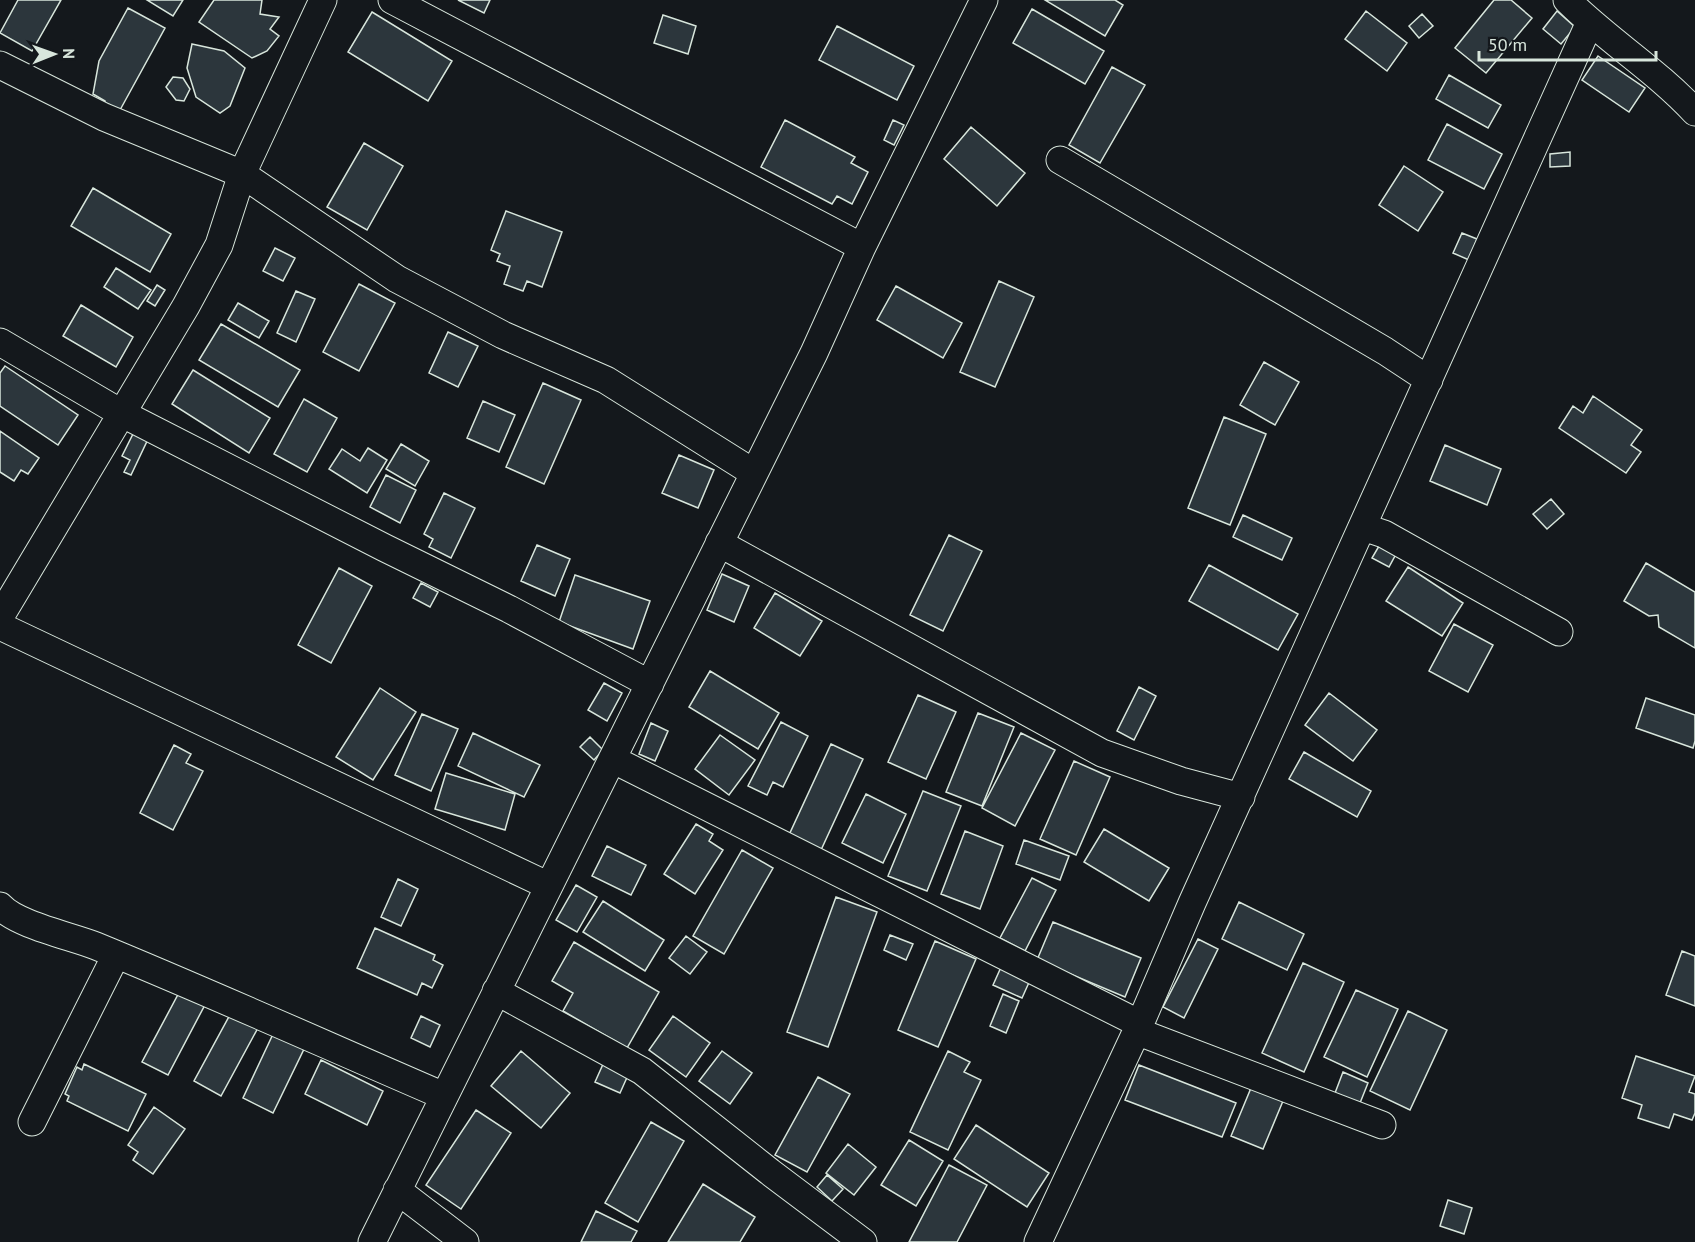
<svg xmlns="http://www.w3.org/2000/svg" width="1695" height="1242" font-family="'PT Sans',sans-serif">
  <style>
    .building { fill: #2c363c; stroke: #d8e6dc; stroke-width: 1.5 }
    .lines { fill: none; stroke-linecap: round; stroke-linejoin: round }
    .minor-casing { stroke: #d8e6dc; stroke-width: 29 }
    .minor { stroke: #14181c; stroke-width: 27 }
  </style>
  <rect width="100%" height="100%" fill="#14181c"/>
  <!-- building -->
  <path class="building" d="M 18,0 L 61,0 L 32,51 L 0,33 Z
    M 147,0 L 183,0 L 173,16 Z
    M 214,0 L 262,0 L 260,14 L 279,17 L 270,29 L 279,36 L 267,51 L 252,58 L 199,22 Z
    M 458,0 L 490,0 L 484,13 Z
    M 1045,0 L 1115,0 L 1123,5 L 1105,36 Z
    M 1494,0 L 1511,0 L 1532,18 L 1486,73 L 1455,48 Z
    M 128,8 L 165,28 L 120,110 L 105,107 L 105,101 L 93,94 L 99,61 Z
    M 1032,9 L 1104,51 L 1085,84 L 1013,43 Z
    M 1366,11 L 1407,43 L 1387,71 L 1345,39 Z
    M 1557,11 L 1575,27 L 1561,44 L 1543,29 Z
    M 372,12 L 452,61 L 428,101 L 348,52 Z
    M 1422,14 L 1433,26 L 1419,38 L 1409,26 Z
    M 663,15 L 696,26 L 688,54 L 654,43 Z
    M 837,26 L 914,66 L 897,100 L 819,60 Z
    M 192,44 L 224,51 L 245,68 L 230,106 L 220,113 L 196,97 L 187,68 Z
    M 1598,56 L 1645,88 L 1629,112 L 1582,80 Z
    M 1112,67 L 1145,85 L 1100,163 L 1069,145 Z
    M 1449,75 L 1501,105 L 1488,128 L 1436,99 Z
    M 173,77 L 183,78 L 190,89 L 184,101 L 176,100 L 166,87 Z
    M 785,120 L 855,157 L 851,163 L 868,172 L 852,204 L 837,196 L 832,204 L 761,167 Z
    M 893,120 L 904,125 L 894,145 L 884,140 Z
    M 1447,124 L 1502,154 L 1484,189 L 1428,160 Z
    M 971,127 L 1025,173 L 997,206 L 944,159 Z
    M 364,143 L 403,166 L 367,230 L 327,207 Z
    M 1570,152 L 1570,166 L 1550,167 L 1550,154 Z
    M 1404,166 L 1443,192 L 1418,231 L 1379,205 Z
    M 93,188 L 171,234 L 150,272 L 71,226 Z
    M 506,211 L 562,232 L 542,287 L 527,281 L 523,291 L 504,284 L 510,266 L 497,261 L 500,254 L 491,250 Z
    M 1462,233 L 1477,239 L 1469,260 L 1453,253 Z
    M 275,248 L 295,258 L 283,281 L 263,271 Z
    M 116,268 L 151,290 L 138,309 L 104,287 Z
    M 999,281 L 1034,297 L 995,387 L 960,372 Z
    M 359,284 L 395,303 L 359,371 L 323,352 Z
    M 157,285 L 165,290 L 155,306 L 147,301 Z
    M 896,286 L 962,323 L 943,358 L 877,320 Z
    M 296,291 L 315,299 L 296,342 L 277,333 Z
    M 238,303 L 269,321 L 259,338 L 228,320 Z
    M 81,305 L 133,337 L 116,367 L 63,336 Z
    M 221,324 L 300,370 L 278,407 L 199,360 Z
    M 448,332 L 478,346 L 458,387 L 429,373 Z
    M 1264,362 L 1299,382 L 1275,425 L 1240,405 Z
    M 5,366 L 78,415 L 58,445 L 0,406 L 0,373 Z
    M 193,370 L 270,418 L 249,453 L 172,404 Z
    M 543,383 L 581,400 L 544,484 L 506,467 Z
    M 1593,396 L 1642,430 L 1631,445 L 1641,452 L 1626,473 L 1559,428 L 1573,406 L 1583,413 Z
    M 304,399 L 337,418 L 307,472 L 274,454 Z
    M 483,401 L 515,415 L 499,452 L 467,438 Z
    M 1224,417 L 1266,434 L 1230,525 L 1188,508 Z
    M 135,430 L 149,437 L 131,475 L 124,472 L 130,460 L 122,456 Z
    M 0,431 L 39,458 L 28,474 L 21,470 L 14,481 L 0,472 Z
    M 401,444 L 429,461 L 415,486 L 386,469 Z
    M 1445,445 L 1501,469 L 1487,505 L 1430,481 Z
    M 368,448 L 387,460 L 367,493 L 329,469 L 342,449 L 360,461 Z
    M 679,455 L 714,470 L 698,508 L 662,493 Z
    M 386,475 L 416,490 L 400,523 L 370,507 Z
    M 444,493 L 475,508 L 451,558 L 429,547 L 433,539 L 424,534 Z
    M 1551,499 L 1564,514 L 1547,529 L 1533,514 Z
    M 1243,515 L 1292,538 L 1282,560 L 1233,537 Z
    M 949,535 L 982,551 L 943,631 L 910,615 Z
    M 537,545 L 570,559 L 555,596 L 521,581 Z
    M 1379,546 L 1396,554 L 1389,567 L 1372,558 Z
    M 1646,563 L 1695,592 L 1695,648 L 1659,627 L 1658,615 L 1649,616 L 1624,601 Z
    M 1209,565 L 1298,614 L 1278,650 L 1189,601 Z
    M 1408,567 L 1463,603 L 1442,636 L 1386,601 Z
    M 339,568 L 372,586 L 331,663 L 298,645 Z
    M 722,574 L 749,586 L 734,622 L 707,610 Z
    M 575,575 L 650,601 L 633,649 L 559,622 Z
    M 421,583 L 438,592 L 430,607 L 413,598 Z
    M 775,593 L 822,621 L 800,656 L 754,628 Z
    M 1454,624 L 1493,645 L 1468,692 L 1429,671 Z
    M 710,671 L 779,713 L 758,749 L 689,707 Z
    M 604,683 L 622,693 L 607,721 L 588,710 Z
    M 1139,687 L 1156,696 L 1134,740 L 1117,731 Z
    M 380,688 L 416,712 L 373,780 L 336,757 Z
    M 1329,693 L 1377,730 L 1353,761 L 1305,725 Z
    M 918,695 L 956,712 L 926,779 L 888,762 Z
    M 1646,698 L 1695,715 L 1695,741 L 1693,748 L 1636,728 Z
    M 978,713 L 1014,727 L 982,806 L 946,792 Z
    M 422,714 L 458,729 L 431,791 L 395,775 Z
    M 781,722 L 808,736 L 783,787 L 773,782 L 767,795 L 748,786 Z
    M 651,723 L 668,731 L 655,761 L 639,754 Z
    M 473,733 L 540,765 L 524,797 L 458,766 Z
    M 1021,733 L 1055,750 L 1015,826 L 982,808 Z
    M 720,735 L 755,760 L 729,795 L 695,769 Z
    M 590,737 L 603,750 L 594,760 L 580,747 Z
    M 831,744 L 863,759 L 821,850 L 789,835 Z
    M 174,745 L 191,754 L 186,763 L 203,771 L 173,830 L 140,813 Z
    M 1304,752 L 1371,791 L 1357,817 L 1289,779 Z
    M 1074,761 L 1110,777 L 1076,855 L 1040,839 Z
    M 446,773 L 515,794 L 505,830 L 435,809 Z
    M 923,791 L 961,806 L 927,891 L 888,876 Z
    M 866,794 L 906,814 L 883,863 L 842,843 Z
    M 696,824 L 713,834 L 709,841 L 723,850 L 695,894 L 664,874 Z
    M 1104,829 L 1169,868 L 1149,901 L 1084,862 Z
    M 965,831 L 1003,846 L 980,909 L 941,894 Z
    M 1024,840 L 1069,856 L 1060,880 L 1016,864 Z
    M 607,846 L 646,865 L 631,895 L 592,876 Z
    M 742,850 L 773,868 L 724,954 L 693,936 Z
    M 1032,878 L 1056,890 L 1025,951 L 1000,938 Z
    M 398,879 L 418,889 L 401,926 L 381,917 Z
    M 576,885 L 597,897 L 577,932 L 556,920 Z
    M 836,897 L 877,912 L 828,1047 L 787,1032 Z
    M 603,901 L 664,940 L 645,971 L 583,932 Z
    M 1239,902 L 1304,934 L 1287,970 L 1222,939 Z
    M 1053,922 L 1141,958 L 1125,997 L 1037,960 Z
    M 375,928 L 435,955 L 433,960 L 443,965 L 432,988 L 422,983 L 417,995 L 357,968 Z
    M 890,935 L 913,944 L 906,960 L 884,950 Z
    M 686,936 L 707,952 L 690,974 L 669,958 Z
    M 1198,939 L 1218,949 L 1184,1018 L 1163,1007 Z
    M 935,941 L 976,959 L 938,1047 L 898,1030 Z
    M 574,942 L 659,992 L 627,1048 L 563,1011 L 573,993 L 552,981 Z
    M 1682,951 L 1695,956 L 1695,1006 L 1666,995 Z
    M 1303,963 L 1344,982 L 1304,1072 L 1262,1053 Z
    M 1002,965 L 1031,978 L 1022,998 L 993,985 Z
    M 182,987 L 207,1001 L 168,1075 L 142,1062 Z
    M 1356,990 L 1398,1009 L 1367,1077 L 1324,1057 Z
    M 1003,994 L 1019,1001 L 1006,1033 L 990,1026 Z
    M 232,1011 L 259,1026 L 221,1096 L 194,1081 Z
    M 1408,1011 L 1447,1030 L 1410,1110 L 1370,1091 Z
    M 421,1016 L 440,1025 L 430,1047 L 411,1038 Z
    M 673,1016 L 710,1043 L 686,1077 L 649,1050 Z
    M 274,1032 L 305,1047 L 273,1113 L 243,1098 Z
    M 521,1051 L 570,1093 L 541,1128 L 491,1086 Z
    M 722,1051 L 752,1073 L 730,1104 L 699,1081 Z
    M 948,1051 L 970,1062 L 964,1072 L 981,1080 L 948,1150 L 910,1132 Z
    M 1636,1056 L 1695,1076 L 1689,1092 L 1695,1094 L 1695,1113 L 1692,1120 L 1674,1114 L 1669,1128 L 1638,1118 L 1642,1105 L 1622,1098 Z
    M 321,1060 L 383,1091 L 367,1125 L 305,1094 Z
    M 604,1062 L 629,1073 L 620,1093 L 595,1082 Z
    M 84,1064 L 146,1094 L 128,1131 L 67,1101 L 69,1096 L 65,1094 L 77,1067 L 82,1070 Z
    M 1139,1065 L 1236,1103 L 1222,1137 L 1125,1100 Z
    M 1343,1072 L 1368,1083 L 1360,1103 L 1335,1093 Z
    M 818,1077 L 850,1094 L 807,1172 L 775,1155 Z
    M 1251,1088 L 1283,1101 L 1263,1149 L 1231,1136 Z
    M 154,1107 L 185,1129 L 153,1174 L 133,1160 L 138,1152 L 128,1145 Z
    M 476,1110 L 511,1133 L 461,1209 L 426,1185 Z
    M 651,1122 L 684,1141 L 638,1222 L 605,1203 Z
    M 976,1125 L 1049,1173 L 1027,1207 L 954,1159 Z
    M 909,1140 L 943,1161 L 916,1206 L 881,1185 Z
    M 848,1144 L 876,1167 L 854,1195 L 826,1173 Z
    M 949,1165 L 987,1185 L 957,1242 L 909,1242 Z
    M 827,1175 L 843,1189 L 832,1201 L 817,1187 Z
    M 703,1184 L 755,1217 L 740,1242 L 668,1242 Z
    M 1448,1200 L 1472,1208 L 1464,1234 L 1440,1226 Z
    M 596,1211 L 637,1231 L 631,1242 L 581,1242 Z"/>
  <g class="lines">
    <!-- minor casing -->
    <g class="minor-casing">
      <path id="minor" d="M 392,0 L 862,247
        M 1567,0 C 1607,40 1656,70 1695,112
        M 0,65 L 104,117 L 242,174 L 397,279 L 503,335 L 606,380 L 754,473
        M 1060,160 L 1385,351 L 1429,380
        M 0,342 L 121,413 L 385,548 L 509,609 L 650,684
        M 1363,527 L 1384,534 L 1559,632
        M 719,543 L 1102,753 L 1181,781 L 1241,797
        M 0,617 L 186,306 L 219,245 L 242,174 L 323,0
        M 0,626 L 549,886
        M 612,759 L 1140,1024 L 1038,1242
        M 0,906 C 17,925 71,936 96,946 C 213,994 328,1046 444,1096
        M 496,991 L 642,1071 L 770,1172 L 863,1242
        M 1140,1024 L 1192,903 L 1590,22
        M 1136,1031 L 1382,1125
        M 32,1122 L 116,955
        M 397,1190 L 465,1242
        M 372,1242 L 814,353 L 862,247 L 984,0"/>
    </g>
    <!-- minor -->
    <use href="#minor" class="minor"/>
  </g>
  <!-- north arrow -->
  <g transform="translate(54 54) rotate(89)" stroke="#14181c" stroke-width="4.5" paint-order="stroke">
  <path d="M0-4.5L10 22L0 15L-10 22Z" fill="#d8e6dc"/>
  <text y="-9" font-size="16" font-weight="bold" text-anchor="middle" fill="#d8e6dc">N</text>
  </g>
  <!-- scale -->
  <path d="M1479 51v9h177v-9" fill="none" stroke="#d8e6dc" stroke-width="3"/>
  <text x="1488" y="51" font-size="18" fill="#d8e6dc" stroke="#14181c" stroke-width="4.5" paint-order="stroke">50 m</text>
</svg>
